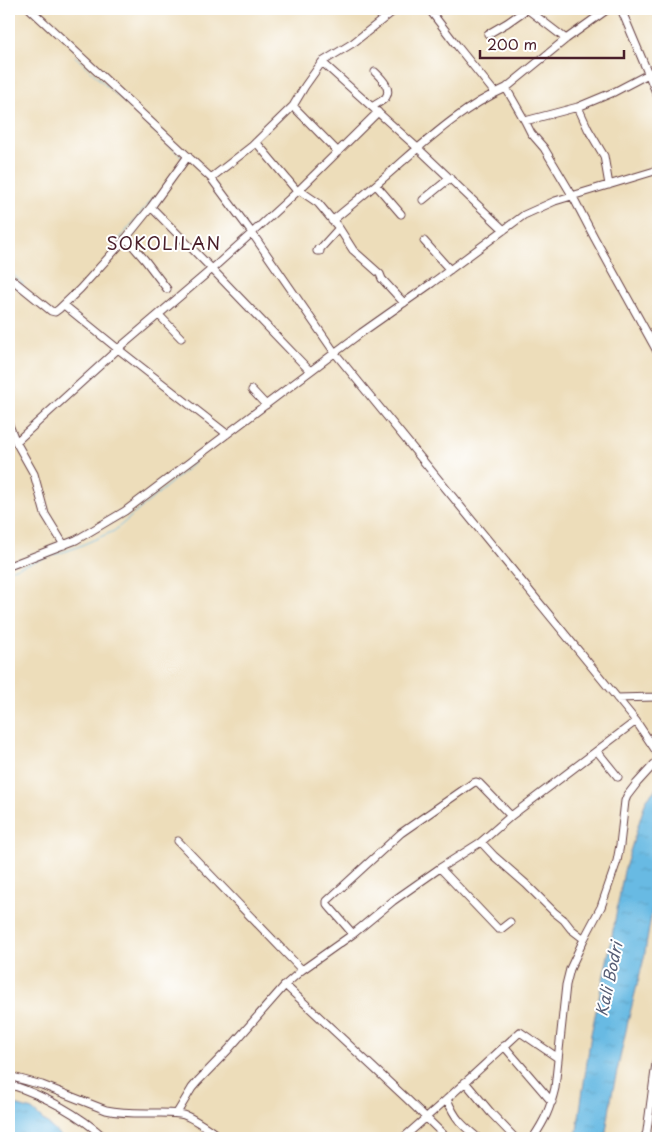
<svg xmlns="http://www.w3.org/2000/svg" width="667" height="1147" font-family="'Playpen Sans',sans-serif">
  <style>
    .water { fill: url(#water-ripples); stroke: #586c87 }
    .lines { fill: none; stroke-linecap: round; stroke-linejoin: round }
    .stream { stroke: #67bae3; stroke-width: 1 }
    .minor-casing { stroke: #623c40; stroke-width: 9 }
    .minor { stroke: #fff; stroke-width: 7 }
    .labels { text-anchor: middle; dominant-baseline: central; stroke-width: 4; stroke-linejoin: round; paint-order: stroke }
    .water-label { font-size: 16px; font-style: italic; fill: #565d75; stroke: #fff }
    .quarter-label { font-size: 18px; letter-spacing: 1px; fill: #4a1f2b; stroke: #fff }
  </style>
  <defs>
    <pattern id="water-ripples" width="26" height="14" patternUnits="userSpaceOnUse" patternTransform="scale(1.25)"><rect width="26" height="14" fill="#67bae3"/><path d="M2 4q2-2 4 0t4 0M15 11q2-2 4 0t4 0" fill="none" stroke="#5b9fc3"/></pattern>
  </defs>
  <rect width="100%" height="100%" fill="#fff"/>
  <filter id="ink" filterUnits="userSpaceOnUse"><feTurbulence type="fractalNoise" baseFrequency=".02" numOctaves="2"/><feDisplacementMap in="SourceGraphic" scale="10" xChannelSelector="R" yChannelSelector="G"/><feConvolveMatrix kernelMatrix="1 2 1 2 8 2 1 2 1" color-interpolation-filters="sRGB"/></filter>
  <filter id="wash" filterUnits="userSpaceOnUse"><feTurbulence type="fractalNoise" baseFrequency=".0096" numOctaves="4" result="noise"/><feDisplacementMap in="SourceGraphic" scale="20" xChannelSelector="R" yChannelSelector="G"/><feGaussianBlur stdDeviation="1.12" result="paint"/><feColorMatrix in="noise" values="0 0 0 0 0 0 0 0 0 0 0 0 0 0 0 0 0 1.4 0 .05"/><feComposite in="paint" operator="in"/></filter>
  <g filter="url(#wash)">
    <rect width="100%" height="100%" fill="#edddba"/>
    <!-- water -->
    <path class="water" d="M 658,786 L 658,875 L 644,958 L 629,1017 L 612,1094 L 605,1138 L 576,1138 L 591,1034 L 610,947 L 624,871 L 646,800 Z
      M 9,1103 L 32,1110 L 63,1138 L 12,1138 L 9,1136 Z"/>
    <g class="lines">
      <!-- stream -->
      <path class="stream" d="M 75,56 L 183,158
        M 570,200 L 579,216
        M 147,206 L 153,198
        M 114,246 L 145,208
        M 9,271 L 23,284
        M 9,570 L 75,548 L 114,531 L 194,463"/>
    </g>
  </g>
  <g filter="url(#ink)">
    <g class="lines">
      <!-- minor casing -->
      <g class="minor-casing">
        <path id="minor" d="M 30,9 L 211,178 L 252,233 L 335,353 L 636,721 L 658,754
          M 429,9 L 458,47 L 495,93
          M 621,9 L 658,97
          M 488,34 L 507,23 L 527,9 L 566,39
          M 322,62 L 422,152 L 504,230
          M 506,88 L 525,121 L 531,133 L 544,148 L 572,195 L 594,237 L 658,353
          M 293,106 L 338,152
          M 372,107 C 376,104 383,101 386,97 C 392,88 381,78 375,72
          M 578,107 L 614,92 L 658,69
          M 525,121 L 578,107 L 588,129 L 604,156 L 609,185
          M 256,142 L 297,191
          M 211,178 L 252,146 L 293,106 L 305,86 L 322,62 L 353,43 L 396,9
          M 376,185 L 401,214
          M 299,190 L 318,203 L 339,228 L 353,250 L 380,274 L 382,279 L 404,303
          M 423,200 L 450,178
          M 151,207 L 212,269 L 310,371
          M 332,221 C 356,201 380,182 403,161 C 434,134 467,105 506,88 L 566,39 L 608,9
          M 126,238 L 145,260 L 167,289
          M 424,241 L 450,270
          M 318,249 L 317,251 L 320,251 L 320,249 L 339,228
          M 9,277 L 51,311 L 55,312 L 59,309 L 80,289 L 126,238 L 151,207 L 188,156
          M 64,305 L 118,349 L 227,434
          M 159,315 L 181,338
          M 252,390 L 266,405
          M 9,425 L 16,442 L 34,474 L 45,514 L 64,545
          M 16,442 L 118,349 L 212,269 L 252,233 L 299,190 L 378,112
          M 9,566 L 76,540 L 125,511 L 361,333 L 432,283 L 524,215 L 555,201 L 658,170
          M 617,698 L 655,697 L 658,696
          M 597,751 L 618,777
          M 178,841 L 302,970
          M 481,842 L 494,856 L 526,884 L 554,912 L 564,920 L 571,929 L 584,939
          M 440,868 L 498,929 L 501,929 L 510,922
          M 353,934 L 327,904 L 327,901 L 401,833 L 473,783 L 476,782 L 479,783 L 511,816
          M 285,985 L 407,1099 L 447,1138
          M 504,1046 L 552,1102
          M 9,1076 L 42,1085 L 106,1110 C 124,1114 142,1113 161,1113 C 168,1113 177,1113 184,1115 C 197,1120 210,1130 221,1138
          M 465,1082 L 491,1113 L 515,1138
          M 9,1084 C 45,1096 77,1113 105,1138
          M 447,1099 C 455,1119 462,1125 478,1138
          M 177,1113 L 192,1088 L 198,1081 L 228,1050 L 285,985 L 302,970 L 353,934 L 393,901 L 440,868 L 481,842 L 511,816 L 636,721
          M 646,1134 L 656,1138
          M 403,1138 L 447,1099 L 520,1032 L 558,1058
          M 533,1138 C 545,1120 550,1109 555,1088 L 566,985 L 570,969 L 584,939 L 601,907 L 617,861 L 620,845 L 625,801 L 627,796 L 637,783 L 658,760
          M 646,1138 L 658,1048"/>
      </g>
      <!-- minor -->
      <use href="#minor" class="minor"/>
    </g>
  </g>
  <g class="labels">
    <!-- water labels -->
    <g class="water-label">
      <text transform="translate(608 979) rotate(-78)">Kali Bodri</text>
    </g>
    <!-- quarter labels -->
    <g class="quarter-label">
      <text x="164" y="242">SOKOLILAN</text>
    </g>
  </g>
  <!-- margin -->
  <rect width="667" height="1147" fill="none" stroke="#fff" stroke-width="30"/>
  <!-- scale -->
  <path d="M480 50v8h144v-8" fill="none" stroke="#4a1f2b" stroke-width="2.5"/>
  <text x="487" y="50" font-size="15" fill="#4a1f2b" stroke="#ffffff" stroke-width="4" paint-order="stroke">200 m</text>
</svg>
